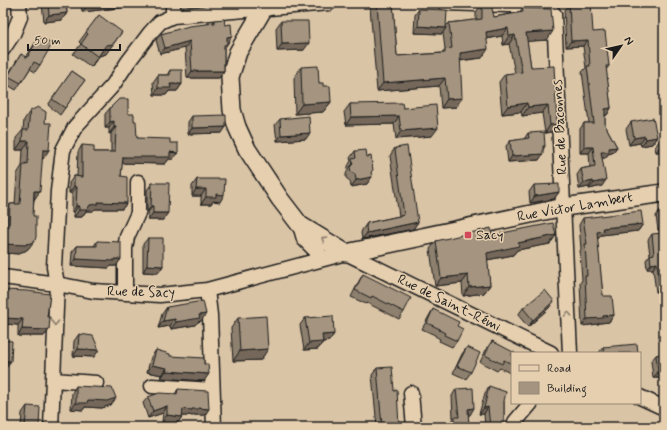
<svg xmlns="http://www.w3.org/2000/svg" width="667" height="430" font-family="Mynerve,sans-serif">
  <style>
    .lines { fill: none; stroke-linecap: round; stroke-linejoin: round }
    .minor-casing { stroke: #1c1c1c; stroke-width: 17 }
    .tertiary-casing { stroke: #1c1c1c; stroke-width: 20 }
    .minor { stroke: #e6cfaf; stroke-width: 14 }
    .tertiary { stroke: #e6cfaf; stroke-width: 17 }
    .wall { fill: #8e806e; stroke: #1c1c1c }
    .shaded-wall { fill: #74685a; stroke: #1c1c1c }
    .building { fill: #a59580; stroke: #1c1c1c }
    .oneway { stroke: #8b7e6d }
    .poi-dot { fill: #d1495b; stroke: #e6cfaf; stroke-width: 1.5 }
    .labels { text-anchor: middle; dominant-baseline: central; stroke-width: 3; stroke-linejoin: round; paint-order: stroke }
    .street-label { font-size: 14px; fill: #1c1c1c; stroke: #e6cfaf }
    .poi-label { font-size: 14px; fill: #1c1c1c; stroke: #e6cfaf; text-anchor: start }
  </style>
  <rect width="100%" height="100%" fill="#dac4a6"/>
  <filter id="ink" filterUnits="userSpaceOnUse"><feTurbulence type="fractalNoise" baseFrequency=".025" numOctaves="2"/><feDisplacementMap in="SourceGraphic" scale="8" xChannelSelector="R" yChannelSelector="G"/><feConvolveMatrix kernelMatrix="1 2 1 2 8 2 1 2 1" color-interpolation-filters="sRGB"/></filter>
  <g filter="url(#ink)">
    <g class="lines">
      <!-- minor casing -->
      <g class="minor-casing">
        <path id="minor" d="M 445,3 L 541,6 L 548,7 L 554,14 L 570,353
          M 173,16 L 329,3
          M 3,49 L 13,34 L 20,17 L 19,3
          M 300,225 L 304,239 L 323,258
          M 3,277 L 57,284 L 93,291 L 160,295 L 207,290 L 346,253 L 551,353
          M 207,290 L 210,315 L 214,427
          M 125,292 L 125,248 L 127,237 L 138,213 L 138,182
          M 53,380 L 96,383
          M 152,386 L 212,390
          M 411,393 L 414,427
          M 640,397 L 664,408
          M 51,427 L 57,284 L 54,267 L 58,191 L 63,150 L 75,127 L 113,85 L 128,62 L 150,33 L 160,22 L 173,16 L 173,3
          M 515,427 L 515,422 L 531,403"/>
      </g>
      <!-- tertiary casing -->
      <g class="tertiary-casing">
        <path id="tertiary" d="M 267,3 L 238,52 L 230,77 L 232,110 L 237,127 L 247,149 L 280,199 L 300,225 L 346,253 L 564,207 L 664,193"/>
      </g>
      <!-- minor -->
      <use href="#minor" class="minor"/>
      <!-- tertiary -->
      <use href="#tertiary" class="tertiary"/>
    </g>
    <!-- wall -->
    <path class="wall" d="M 42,3 L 66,3 L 67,13 L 62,20 L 44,22 Z
      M 81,3 L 146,3 L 145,5 L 82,12 Z
      M 373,3 L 393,3 L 397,56 L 442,53 L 445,49 L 443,33 L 442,34 L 414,33 L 415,15 L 419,9 L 446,26 L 449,23 L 476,20 L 476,12 L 482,4 L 494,17 L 520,12 L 522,8 L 547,40 L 527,41 L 531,67 L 557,124 L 551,132 L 545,133 L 542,113 L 522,116 L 521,112 L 502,114 L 499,82 L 505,74 L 515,73 L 509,44 L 503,45 L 502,36 L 487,39 L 482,58 L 460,61 L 456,107 L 441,108 L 439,86 L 377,91 L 370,7 Z
      M 569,4 L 593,32 L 609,66 L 606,70 L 611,108 L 607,115 L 605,115 L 605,125 L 617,147 L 612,153 L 608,154 L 605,158 L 602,158 L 602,186 L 589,189 L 589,187 L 579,189 L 577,175 L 581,169 L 590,167 L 589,153 L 580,153 L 580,129 L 584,123 L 589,123 L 582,72 L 586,68 L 583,46 L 566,47 L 564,10 Z
      M 99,15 L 106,54 L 99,56 L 91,67 L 73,54 L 81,44 L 79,42 Z
      M 215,20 L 228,43 L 224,49 L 224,71 L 219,78 L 187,78 L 185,48 L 160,54 L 156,40 L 161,34 L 212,23 Z
      M 281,21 L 304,50 L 277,51 L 276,28 Z
      M 39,37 L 40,65 L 35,72 L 30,69 L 16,90 L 3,82 L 21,54 L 26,57 Z
      M 301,67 L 323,86 L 331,102 L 323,112 L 295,114 L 294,78 Z
      M 170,70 L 182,84 L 177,91 L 169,91 L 166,95 L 154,95 L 153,82 L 158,75 L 167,75 Z
      M 72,71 L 85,80 L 60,115 L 48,105 Z
      M 350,104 L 403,108 L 432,136 L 396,139 L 394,124 L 346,125 L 344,112 Z
      M 110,108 L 128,114 L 134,121 L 137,138 L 170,143 L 178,153 L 173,159 L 169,159 L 165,164 L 122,163 L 121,176 L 127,203 L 122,209 L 95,209 L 93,211 L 86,211 L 82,217 L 74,217 L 74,212 L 72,212 L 72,193 L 69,193 L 69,183 L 74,176 L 77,176 L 78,152 L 82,145 L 94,152 L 111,152 L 111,133 L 109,134 L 109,128 L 105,128 L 105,114 Z
      M 30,111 L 43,159 L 42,159 L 34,200 L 29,248 L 25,251 L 21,252 L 20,254 L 3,253 L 3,226 L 4,226 L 4,213 L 10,204 L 15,204 L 17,174 L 22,166 L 23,150 L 16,150 L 16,138 L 23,130 L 24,120 Z
      M 192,116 L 222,133 L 188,134 L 188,122 Z
      M 280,119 L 306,139 L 277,141 L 275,125 Z
      M 631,122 L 657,137 L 652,144 L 641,146 L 640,143 L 629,145 L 626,129 Z
      M 528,133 L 545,146 L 543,150 L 539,160 L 508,162 L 506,146 L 510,141 L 524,139 Z
      M 660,140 L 664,152 L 656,152 L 655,147 Z
      M 395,148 L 418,222 L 413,229 L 362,239 L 361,233 L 362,230 L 367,223 L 399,216 L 390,156 L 391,154 Z
      M 355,151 L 367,157 L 371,172 L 367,184 L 351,187 L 350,181 L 346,178 L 346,174 L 348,170 L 348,166 L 351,161 L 350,158 Z
      M 197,179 L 220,202 L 213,201 L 211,204 L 201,204 L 201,196 L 192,196 L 192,186 Z
      M 152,183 L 163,220 L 148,220 L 148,212 L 147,212 L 147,190 Z
      M 534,185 L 559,192 L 554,199 L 530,203 L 529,192 Z
      M 664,209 L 664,230 L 658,230 L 656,216 L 660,210 Z
      M 583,218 L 643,224 L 638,231 L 601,235 L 599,238 L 597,239 L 603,296 L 614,315 L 609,322 L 600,323 L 598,324 L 582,326 L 580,283 L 582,280 L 580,251 L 581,249 L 579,225 Z
      M 652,234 L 664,291 L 656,292 L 653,269 L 647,269 L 646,260 L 650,255 L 648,240 Z
      M 492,235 L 556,235 L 550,244 L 517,250 L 513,255 L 487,260 L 490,285 L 484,293 L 463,296 L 462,283 L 435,286 L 430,249 L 436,241 Z
      M 148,238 L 163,266 L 158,273 L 143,272 L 143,244 Z
      M 97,241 L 121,259 L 116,266 L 111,266 L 109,268 L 71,266 L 72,252 L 77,246 L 94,246 Z
      M 363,274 L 404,312 L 399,319 L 367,303 L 366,304 L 351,297 L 359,281 Z
      M 3,290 L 47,317 L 49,330 L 44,336 L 18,336 L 18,325 L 3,324 Z
      M 167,307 L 201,321 L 198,322 L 195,325 L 171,329 L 170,326 L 158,328 L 162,314 Z
      M 523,308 L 549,308 L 528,327 L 518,315 Z
      M 433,309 L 457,326 L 457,341 L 452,347 L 439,341 L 440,339 L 435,336 L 435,335 L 422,329 L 429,316 Z
      M 238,318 L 261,360 L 233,361 L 231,328 Z
      M 305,318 L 334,334 L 329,341 L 323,342 L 318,349 L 304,350 L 300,325 Z
      M 79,334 L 94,357 L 73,356 L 74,341 Z
      M 492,341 L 512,353 L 512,374 L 500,368 L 497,371 L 480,362 L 487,348 Z
      M 467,347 L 471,372 L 466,379 L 453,373 L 462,354 Z
      M 603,347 L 638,353 L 599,353 Z
      M 156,350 L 170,356 L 204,381 L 161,378 L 162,375 L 147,372 L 151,357 Z
      M 664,354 L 664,381 L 657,378 L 653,378 L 651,361 L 656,355 Z
      M 377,368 L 394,391 L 399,427 L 377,427 L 372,375 Z
      M 76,386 L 111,405 L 102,408 L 85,407 L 83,410 L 71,409 L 72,393 Z
      M 489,386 L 504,401 L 504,427 L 485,427 L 484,414 L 479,414 L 485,393 Z
      M 178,389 L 205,415 L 194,415 L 193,416 L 188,415 L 187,416 L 182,416 L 177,424 L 162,422 L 163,413 L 148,418 L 143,403 L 148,397 L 175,394 Z
      M 456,389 L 470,415 L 468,415 L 469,427 L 449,427 L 449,424 L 453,418 L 452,396 Z
      M 27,406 L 39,427 L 21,427 L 22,413 Z"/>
    <!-- shaded-wall -->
    <path class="shaded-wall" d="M 7,3 L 8,3 L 3,11 L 3,5 Z
      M 97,3 L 146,3 L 145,5 L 82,12 L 88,4 Z
      M 620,3 L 643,3 L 618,6 Z
      M 67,13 L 62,20 L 44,22 L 49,15 Z
      M 418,26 L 446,28 L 442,34 L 414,33 Z
      M 508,28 L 502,36 L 480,40 L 486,32 Z
      M 553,31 L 547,40 L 520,42 L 526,33 Z
      M 122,32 L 106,54 L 99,56 L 91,67 L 106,45 Z
      M 515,35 L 509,44 L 503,45 L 509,36 Z
      M 232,36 L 228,43 L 222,44 L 227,37 Z
      M 588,40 L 583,46 L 566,47 L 571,41 Z
      M 190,41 L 185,48 L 160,54 L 165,48 Z
      M 309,43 L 304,50 L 277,51 L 282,44 Z
      M 488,49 L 482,58 L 454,61 L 460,53 Z
      M 192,71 L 224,71 L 219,78 L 187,78 Z
      M 445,78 L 439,86 L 377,91 L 383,83 Z
      M 170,84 L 182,84 L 177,91 L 169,91 L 166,95 L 154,95 L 158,88 Z
      M 462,98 L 456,107 L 441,108 L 447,99 Z
      M 331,102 L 323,112 L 295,114 L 302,104 Z
      M 527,103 L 521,112 L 502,114 L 508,106 Z
      M 548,105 L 542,113 L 522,116 L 528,107 Z
      M 611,108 L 607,115 L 600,115 L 605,109 Z
      M 399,116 L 394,124 L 346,125 L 351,117 Z
      M 114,121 L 109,128 L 105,128 L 110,122 Z
      M 557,124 L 551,132 L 545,133 L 550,125 Z
      M 114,127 L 116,127 L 111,133 L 109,134 Z
      M 226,127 L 222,133 L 188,134 L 192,128 Z
      M 438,128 L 432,136 L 396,139 L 401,131 Z
      M 310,133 L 306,139 L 277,141 L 281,135 Z
      M 645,136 L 640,143 L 629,145 L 634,138 Z
      M 657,137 L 652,144 L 641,146 L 646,139 Z
      M 22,141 L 29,141 L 23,150 L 16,150 Z
      M 661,145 L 664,145 L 664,152 L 656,152 Z
      M 584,147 L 593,147 L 589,153 L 580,153 Z
      M 617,147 L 612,153 L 608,154 L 605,158 L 596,158 L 601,152 L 609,148 Z
      M 43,150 L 49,150 L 43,159 L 37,159 Z
      M 170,152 L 178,153 L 173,159 L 169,159 L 165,164 L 118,163 L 123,157 Z
      M 543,154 L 539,160 L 508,162 L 512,156 Z
      M 372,177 L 367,184 L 351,187 L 356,180 Z
      M 606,180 L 602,186 L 589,189 L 594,183 Z
      M 593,181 L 589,187 L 579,189 L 584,183 Z
      M 74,186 L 77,187 L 72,193 L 69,193 Z
      M 196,189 L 206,189 L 201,196 L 192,196 Z
      M 34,191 L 40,191 L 34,200 Z
      M 559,192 L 554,199 L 530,203 L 535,196 Z
      M 216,194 L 224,195 L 220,202 L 213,201 L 211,204 L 201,204 L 206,197 Z
      M 98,202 L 127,203 L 122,209 L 95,209 L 93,211 L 86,211 L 82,217 L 74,217 L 79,210 L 90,205 Z
      M 76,206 L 79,206 L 74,212 L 72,212 Z
      M 151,206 L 153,206 L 148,212 L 147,212 Z
      M 153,213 L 168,213 L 163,220 L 148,220 Z
      M 418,222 L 413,229 L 362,239 L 367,233 Z
      M 643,224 L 638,231 L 601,235 L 599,238 L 592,239 L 597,232 L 603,228 Z
      M 664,224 L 664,230 L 658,230 L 662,225 Z
      M 556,235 L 550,244 L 517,250 L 513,255 L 481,261 L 487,253 L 518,243 Z
      M 35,240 L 29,248 L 25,251 L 21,252 L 20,254 L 3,253 L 3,244 L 26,244 Z
      M 76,259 L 121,259 L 116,266 L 111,266 L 109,268 L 71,266 Z
      M 657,263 L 653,269 L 647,269 L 651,264 Z
      M 147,265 L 163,266 L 158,273 L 143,272 Z
      M 468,275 L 462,283 L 435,286 L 441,278 Z
      M 490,285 L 484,293 L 463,296 L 469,287 Z
      M 664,286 L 664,291 L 656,292 L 660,287 Z
      M 554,301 L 549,308 L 528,327 L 533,320 Z
      M 206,314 L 201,321 L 198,322 L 195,325 L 171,329 L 176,322 L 199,315 Z
      M 614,315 L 609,322 L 600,323 L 598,324 L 582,326 L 587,319 L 603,316 Z
      M 3,318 L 23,319 L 18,325 L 3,324 Z
      M 175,319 L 170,326 L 158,328 L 163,321 Z
      M 22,329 L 49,330 L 44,336 L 18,336 Z
      M 334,334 L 329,341 L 323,342 L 318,349 L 304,350 L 309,343 L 322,335 Z
      M 78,349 L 99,350 L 94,357 L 73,356 Z
      M 268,349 L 261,360 L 233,361 L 240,351 Z
      M 3,361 L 11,361 L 6,368 L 3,368 Z
      M 152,365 L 167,368 L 162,375 L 147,372 Z
      M 166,371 L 209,374 L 204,381 L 161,378 Z
      M 661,371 L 657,378 L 653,378 L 658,372 Z
      M 116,398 L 111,405 L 102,408 L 85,407 L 83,410 L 71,409 L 76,403 L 88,400 Z
      M 167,406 L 163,413 L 148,418 L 153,411 Z
      M 488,407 L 484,414 L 479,414 L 484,408 Z
      M 198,408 L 209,409 L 205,415 L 194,415 L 193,416 L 188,415 L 187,416 L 178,416 L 183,409 Z
      M 474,408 L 470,415 L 463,416 L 468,409 Z
      M 167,415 L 182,417 L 177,424 L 162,422 Z"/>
    <!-- building -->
    <path class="building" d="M 48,3 L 66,3 L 67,13 L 49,15 Z
      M 377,3 L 393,3 L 397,56 L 445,53 L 445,49 L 452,48 L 449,23 L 482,19 L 482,4 L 491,4 L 494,17 L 523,12 L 522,8 L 551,9 L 553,31 L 526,33 L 531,67 L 554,66 L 557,124 L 550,125 L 548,105 L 528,107 L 527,103 L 508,106 L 505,74 L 522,72 L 515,35 L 509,36 L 508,28 L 486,32 L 488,49 L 460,53 L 462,98 L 447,99 L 445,78 L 383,83 Z
      M 581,3 L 591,3 L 593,32 L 605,31 L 609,66 L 606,66 L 611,108 L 605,109 L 605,125 L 617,147 L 609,148 L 609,152 L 601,152 L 606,180 L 594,183 L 593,181 L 584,183 L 581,169 L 595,166 L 593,147 L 584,147 L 584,123 L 594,123 L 587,66 L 590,66 L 588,40 L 571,41 L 569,4 Z
      M 3,6 L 6,12 L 3,13 Z
      M 419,9 L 447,10 L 446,28 L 418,26 Z
      M 99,15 L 122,32 L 113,44 L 106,45 L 98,57 L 81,44 L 88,34 L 86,32 Z
      M 224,19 L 225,25 L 231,24 L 232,36 L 227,37 L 227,44 L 224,45 L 224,71 L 192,71 L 190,41 L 165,48 L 161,34 L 189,26 L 215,23 L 215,20 Z
      M 281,21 L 308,21 L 309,43 L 282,44 Z
      M 39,37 L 52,44 L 40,65 L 34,62 L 21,83 L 8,76 L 21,54 L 27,58 Z
      M 318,66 L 319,83 L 323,83 L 323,86 L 330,86 L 331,102 L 302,104 L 301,67 Z
      M 170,70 L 182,70 L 182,84 L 170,84 L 171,88 L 158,88 L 158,75 L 170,75 Z
      M 72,71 L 85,80 L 65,108 L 52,99 Z
      M 119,99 L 128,99 L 128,114 L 134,114 L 134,121 L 136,121 L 137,138 L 170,139 L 170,143 L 178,143 L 178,153 L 170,152 L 170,157 L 123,157 L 121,176 L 127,177 L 127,203 L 98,202 L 98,204 L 90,205 L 87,210 L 79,210 L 79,206 L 76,206 L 77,187 L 74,186 L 74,176 L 82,177 L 82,145 L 94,146 L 94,152 L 115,152 L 116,127 L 114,127 L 114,121 L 110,122 L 110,108 Z
      M 402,103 L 403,108 L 436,105 L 438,128 L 401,131 L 399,116 L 351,117 L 350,104 Z
      M 38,107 L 46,112 L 45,123 L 51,123 L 49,150 L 43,150 L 40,191 L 34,191 L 33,216 L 36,216 L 36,237 L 35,240 L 31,243 L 26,244 L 26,245 L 3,244 L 3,226 L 9,227 L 10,204 L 20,204 L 23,165 L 25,165 L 25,163 L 28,164 L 29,141 L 22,141 L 23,130 L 28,130 L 30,111 Z
      M 226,115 L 226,127 L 192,128 L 192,116 Z
      M 309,116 L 310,133 L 281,135 L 280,119 Z
      M 653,118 L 657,137 L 646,139 L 645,136 L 634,138 L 631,122 Z
      M 544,132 L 545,146 L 543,146 L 543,154 L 512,156 L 510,141 L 529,138 L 528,133 Z
      M 664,139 L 664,145 L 661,145 L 660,140 Z
      M 407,146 L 418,222 L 367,233 L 366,227 L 367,223 L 404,215 L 395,150 L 395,148 Z
      M 366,150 L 367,157 L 371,156 L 373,170 L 371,172 L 372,177 L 356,180 L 355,174 L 351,172 L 350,167 L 353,164 L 352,159 L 356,158 L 355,151 Z
      M 197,179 L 225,179 L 224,195 L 216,194 L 216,197 L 206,197 L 206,189 L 196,189 Z
      M 152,183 L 169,183 L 168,213 L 153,213 L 153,206 L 151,206 Z
      M 559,184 L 559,192 L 535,196 L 534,185 Z
      M 664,209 L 664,224 L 662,225 L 660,210 Z
      M 641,211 L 643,224 L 603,228 L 604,231 L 597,232 L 603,296 L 612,296 L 614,315 L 603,316 L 603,318 L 587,319 L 585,276 L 587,276 L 585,244 L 587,244 L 583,218 Z
      M 553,223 L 556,235 L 518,243 L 519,246 L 487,253 L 490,285 L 469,287 L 468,275 L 441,278 L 436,241 L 491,228 L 492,235 Z
      M 664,233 L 664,286 L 660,287 L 657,263 L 651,264 L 650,255 L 654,254 L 652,234 Z
      M 148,238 L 163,238 L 163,266 L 147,265 Z
      M 97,241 L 121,242 L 121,259 L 114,259 L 114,261 L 76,259 L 77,246 L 97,246 Z
      M 363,274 L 411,298 L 404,312 L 372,296 L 371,298 L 355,290 Z
      M 3,290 L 27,291 L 50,294 L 47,317 L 50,317 L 49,330 L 22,329 L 23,319 L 3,318 Z
      M 545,290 L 554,301 L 533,320 L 523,308 Z
      M 203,301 L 206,314 L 199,315 L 200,318 L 176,322 L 175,319 L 163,321 L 167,307 Z
      M 433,309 L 459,322 L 457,326 L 463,329 L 457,341 L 444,335 L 445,333 L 439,330 L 440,329 L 427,323 Z
      M 266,316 L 268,349 L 240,351 L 238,318 Z
      M 333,316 L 334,334 L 322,335 L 323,342 L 309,343 L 305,318 Z
      M 79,334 L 93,336 L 99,350 L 78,349 Z
      M 3,340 L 12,341 L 11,361 L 3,361 Z
      M 492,341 L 515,353 L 512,353 L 512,364 L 504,360 L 502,364 L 485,355 Z
      M 637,344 L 638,353 L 604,353 L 603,347 Z
      M 467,347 L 480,353 L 471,372 L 457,366 Z
      M 156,350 L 170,354 L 170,356 L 204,358 L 204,364 L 208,364 L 209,374 L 166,371 L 167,368 L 152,365 Z
      M 664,354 L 664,373 L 661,371 L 658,372 L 656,355 Z
      M 392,367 L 394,391 L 397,390 L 399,427 L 382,427 L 377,368 Z
      M 76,386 L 112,388 L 116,398 L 107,401 L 88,400 L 87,403 L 76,403 Z
      M 489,386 L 506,392 L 504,401 L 504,427 L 490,427 L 488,407 L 484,408 Z
      M 473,388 L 474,408 L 468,409 L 469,427 L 454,427 L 454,417 L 459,417 L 456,389 Z
      M 178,389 L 208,391 L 209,409 L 198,408 L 198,409 L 192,409 L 192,410 L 183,409 L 182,417 L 167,415 L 167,406 L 153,411 L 148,397 L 159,393 L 177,394 Z
      M 27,406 L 40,407 L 39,427 L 25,427 Z
      M 556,424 L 556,427 L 532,427 L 532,426 Z"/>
    <!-- one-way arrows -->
    <defs><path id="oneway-chevron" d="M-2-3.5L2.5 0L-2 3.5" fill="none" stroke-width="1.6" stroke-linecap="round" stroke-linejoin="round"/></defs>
    <g class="oneway">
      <use href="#oneway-chevron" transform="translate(324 239) rotate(-147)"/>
      <use href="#oneway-chevron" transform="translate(568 314) rotate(-92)"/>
      <use href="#oneway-chevron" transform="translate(55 323) rotate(92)"/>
    </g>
  </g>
  <!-- markers -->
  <rect class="poi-dot" x="464" y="231" width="8" height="8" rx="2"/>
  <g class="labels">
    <!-- street labels -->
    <g class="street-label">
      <text transform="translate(560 127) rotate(-93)">Rue de Baconnes</text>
      <text transform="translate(575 207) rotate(-10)">Rue Victor Lambert</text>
      <text transform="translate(141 292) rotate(1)">Rue de Sacy</text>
      <text transform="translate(449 303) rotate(26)">Rue de Saint-Rémi</text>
    </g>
    <!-- poi labels -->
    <g class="poi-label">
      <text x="476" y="235">Sacy</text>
    </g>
  </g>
  <!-- margin -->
  <rect width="667" height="430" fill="none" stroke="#e6cfaf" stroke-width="16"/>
  <rect x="8" y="8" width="651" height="414" fill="none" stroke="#1c1c1c" stroke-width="1.5" filter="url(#ink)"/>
  <!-- legend -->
  <rect x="511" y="352" width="130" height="52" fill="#e6cfaf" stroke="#958774"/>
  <rect x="519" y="365" width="20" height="6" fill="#e6cfaf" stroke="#958774"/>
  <text x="547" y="372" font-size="12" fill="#1c1c1c">Road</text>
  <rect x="519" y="382" width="20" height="12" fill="#a59580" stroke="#958774"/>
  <text x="547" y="392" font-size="12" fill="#1c1c1c">Building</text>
  <!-- north arrow -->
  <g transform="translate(621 46) rotate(56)" stroke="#e6cfaf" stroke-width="3" paint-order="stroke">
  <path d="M0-3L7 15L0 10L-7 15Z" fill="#1c1c1c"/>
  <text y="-6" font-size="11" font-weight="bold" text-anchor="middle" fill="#1c1c1c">N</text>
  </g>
  <!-- scale -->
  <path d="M28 44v6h92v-6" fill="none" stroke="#1c1c1c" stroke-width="2"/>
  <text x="34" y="44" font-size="12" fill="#1c1c1c" stroke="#e6cfaf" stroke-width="3" paint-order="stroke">50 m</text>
</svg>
